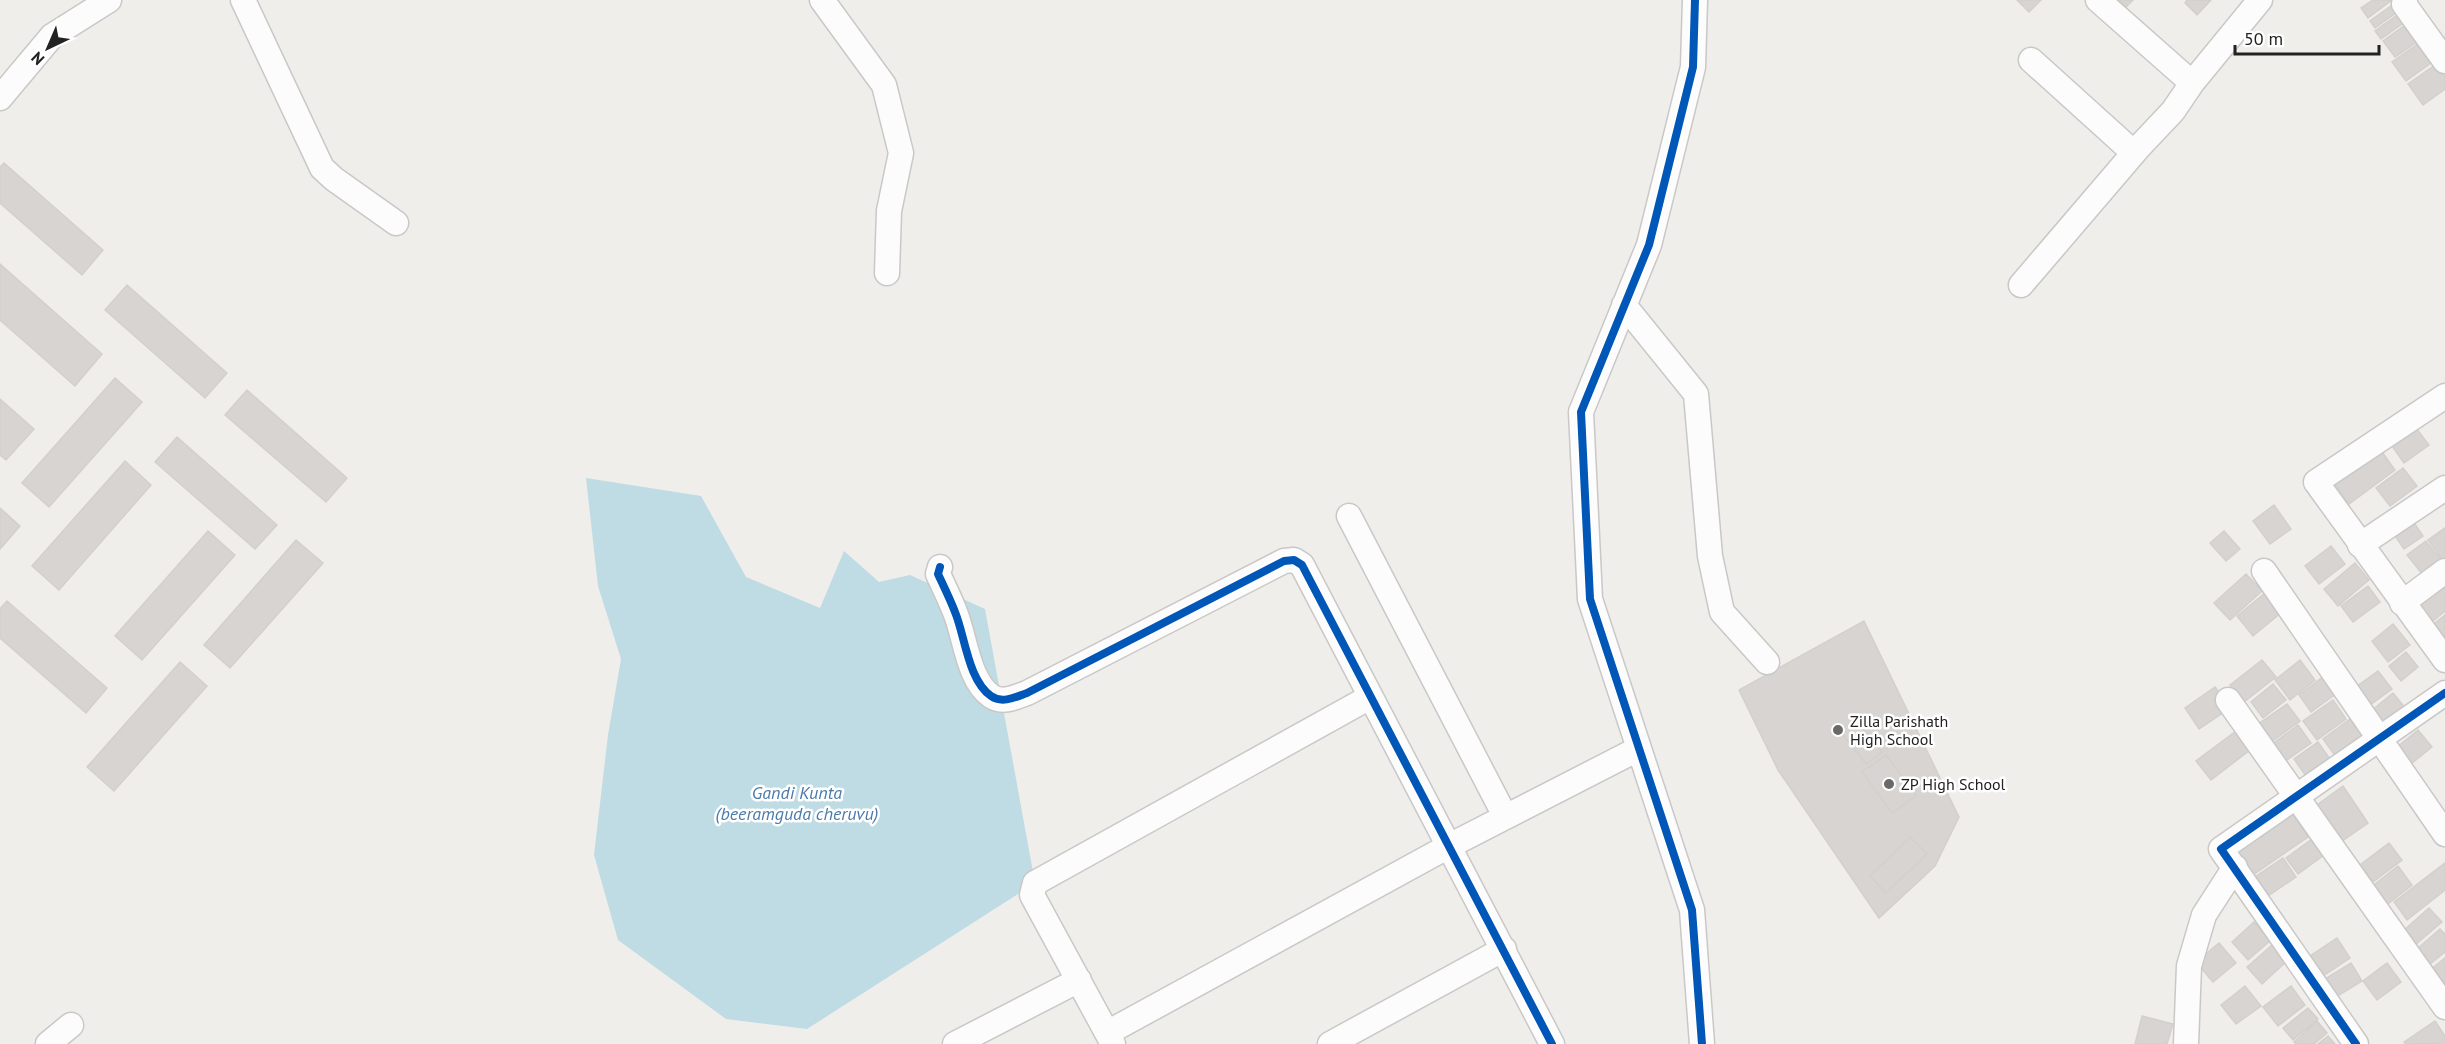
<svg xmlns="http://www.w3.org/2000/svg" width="2445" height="1044" font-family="'PT Sans',sans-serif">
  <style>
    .water { fill: #bfdbe3 }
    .building { fill: #d7d4d2; stroke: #d3d0cc; stroke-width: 1.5 }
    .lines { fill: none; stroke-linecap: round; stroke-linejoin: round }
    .minor-casing { stroke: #c9c8c7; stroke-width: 27 }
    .minor { stroke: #fdfcfc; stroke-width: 24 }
    .cycleway-casing { stroke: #fff; stroke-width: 11 }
    .cycleway { stroke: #0057b8; stroke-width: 8 }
    .poi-dot { fill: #6a6968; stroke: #fff; stroke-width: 2 }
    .labels { text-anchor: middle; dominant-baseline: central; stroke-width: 5; stroke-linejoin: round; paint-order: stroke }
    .poi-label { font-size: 16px; fill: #222; stroke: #fff; text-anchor: start }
    .water-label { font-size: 18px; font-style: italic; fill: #4a7aab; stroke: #fff }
  </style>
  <rect width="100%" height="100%" fill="#f0eeeb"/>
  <!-- water -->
  <path class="water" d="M 586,478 L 701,496 L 746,577 L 820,608 L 844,551 L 879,582 L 910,575 L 985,609 L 1035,883 L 807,1029 L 726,1019 L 618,940 L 594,855 L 608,735 L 621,659 L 598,586 Z"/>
  <!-- building -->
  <path class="building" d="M 2017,0 L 2041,0 L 2029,12 Z
    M 2117,0 L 2133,0 L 2126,7 Z
    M 2187,0 L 2211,0 L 2197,15 L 2185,3 Z
    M 2373,0 L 2392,0 L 2368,18 L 2361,8 Z
    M 2395,3 L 2400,10 L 2375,28 L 2370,21 Z
    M 2400,13 L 2406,21 L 2381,39 L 2375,31 Z
    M 2408,23 L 2420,40 L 2395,57 L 2383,41 Z
    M 2422,41 L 2435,60 L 2406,81 L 2392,62 Z
    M 2438,63 L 2445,72 L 2445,89 L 2423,105 L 2408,84 Z
    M 4,163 L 103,250 L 82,275 L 0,203 L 0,167 Z
    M 0,264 L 102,354 L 75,386 L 0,320 Z
    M 127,285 L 227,373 L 205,398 L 105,310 Z
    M 115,378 L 142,402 L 49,507 L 22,483 Z
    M 247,390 L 347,478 L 326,502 L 225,415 Z
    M 0,399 L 34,429 L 6,460 L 0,455 Z
    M 2416,428 L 2429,445 L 2404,463 L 2392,446 Z
    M 177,437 L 277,525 L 255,549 L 155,462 Z
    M 2380,449 L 2395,470 L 2349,504 L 2333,482 Z
    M 125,461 L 151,485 L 59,590 L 32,566 Z
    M 2403,468 L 2417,486 L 2390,506 L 2376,488 Z
    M 2274,505 L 2291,529 L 2270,544 L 2253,521 Z
    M 0,508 L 20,526 L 0,549 Z
    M 2410,517 L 2423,536 L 2404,549 L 2391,530 Z
    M 2445,528 L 2445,563 L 2428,540 Z
    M 208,531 L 235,555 L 142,660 L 115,636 Z
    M 2224,531 L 2240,549 L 2226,561 L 2210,543 Z
    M 296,540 L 323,563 L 230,668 L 204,645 Z
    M 2426,541 L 2441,560 L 2422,574 L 2407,555 Z
    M 2331,546 L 2345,564 L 2319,584 L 2305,566 Z
    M 2355,563 L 2369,580 L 2338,606 L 2324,589 Z
    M 2246,574 L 2262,591 L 2230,620 L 2214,603 Z
    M 2440,582 L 2445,589 L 2445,611 L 2433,621 L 2417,602 Z
    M 2368,586 L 2380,602 L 2353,622 L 2341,606 Z
    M 2265,593 L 2282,612 L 2253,636 L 2237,616 Z
    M 7,601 L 107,688 L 86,713 L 0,638 L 0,609 Z
    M 2445,615 L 2445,639 L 2434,624 Z
    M 1864,621 L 1959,817 L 1935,866 L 1879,918 L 1778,770 L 1739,690 Z
    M 2393,624 L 2410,645 L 2388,662 L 2372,641 Z
    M 2406,652 L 2418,667 L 2401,681 L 2389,666 Z
    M 2262,660 L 2276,677 L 2244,702 L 2230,685 Z
    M 2300,660 L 2315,680 L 2290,700 L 2275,680 Z
    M 180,662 L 207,686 L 114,791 L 87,767 Z
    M 2378,671 L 2392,689 L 2370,705 L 2356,687 Z
    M 2324,676 L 2337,693 L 2311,712 L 2299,695 Z
    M 2273,684 L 2286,700 L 2263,718 L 2251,702 Z
    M 2215,687 L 2230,708 L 2199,729 L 2185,708 Z
    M 2393,693 L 2406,709 L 2379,731 L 2366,715 Z
    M 2333,700 L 2346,719 L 2317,740 L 2303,721 Z
    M 2287,704 L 2300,721 L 2267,745 L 2254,727 Z
    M 1856,718 L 1882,752 L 1866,764 L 1840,731 Z
    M 2350,719 L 2363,737 L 2336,757 L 2323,739 Z
    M 2298,725 L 2311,743 L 2284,762 L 2271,745 Z
    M 2418,730 L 2432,747 L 2411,764 L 2397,747 Z
    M 2236,731 L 2250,750 L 2211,780 L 2196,761 Z
    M 2318,742 L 2332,762 L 2308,779 L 2294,759 Z
    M 1886,755 L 1916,796 L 1892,813 L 1862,772 Z
    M 2343,786 L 2368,823 L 2338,844 L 2313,808 Z
    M 2292,813 L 2308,837 L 2250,877 L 2233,854 Z
    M 1910,837 L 1927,854 L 1886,893 L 1870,876 Z
    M 2312,839 L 2324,855 L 2298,874 L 2286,858 Z
    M 2389,843 L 2402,860 L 2373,882 L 2360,865 Z
    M 2283,858 L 2296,877 L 2268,896 L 2255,877 Z
    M 2445,863 L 2445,890 L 2407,920 L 2394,902 Z
    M 2398,866 L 2412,885 L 2384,907 L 2370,888 Z
    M 2429,908 L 2442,922 L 2415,945 L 2403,931 Z
    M 2254,922 L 2270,941 L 2248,960 L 2232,942 Z
    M 2440,929 L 2445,934 L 2445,952 L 2430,964 L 2417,949 Z
    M 2337,938 L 2350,958 L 2323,976 L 2310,956 Z
    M 2219,943 L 2236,963 L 2213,982 L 2196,962 Z
    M 2272,945 L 2286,962 L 2262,984 L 2247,967 Z
    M 2445,958 L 2445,984 L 2443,985 L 2430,970 Z
    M 2351,963 L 2362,981 L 2336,997 L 2325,979 Z
    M 2387,963 L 2401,982 L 2377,1000 L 2363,981 Z
    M 2245,986 L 2261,1006 L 2236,1024 L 2221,1005 Z
    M 2291,986 L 2305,1005 L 2278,1026 L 2263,1007 Z
    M 2308,1008 L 2318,1019 L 2293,1040 L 2283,1028 Z
    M 2142,1016 L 2173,1024 L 2167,1044 L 2135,1044 Z
    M 2317,1021 L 2327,1033 L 2314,1044 L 2296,1044 L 2294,1042 Z
    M 2435,1021 L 2445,1036 L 2445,1043 L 2406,1044 L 2404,1042 Z
    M 2328,1036 L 2335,1044 L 2318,1044 Z"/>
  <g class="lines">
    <!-- minor casing -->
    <g class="minor-casing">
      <path id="minor" d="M 243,0 L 322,168 L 334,179 L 396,223
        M 822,0 L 884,85 L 901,153 L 889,211 L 887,273
        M 1695,0 L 1693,67 L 1649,245 L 1581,412 L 1590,599 L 1692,910 L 1702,1044
        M 2098,0 L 2192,83
        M 2405,0 L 2404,4 L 2445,61
        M 2031,60 L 2134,153
        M 0,98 L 52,36 L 109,0
        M 2021,285 L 2139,147 L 2173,111 L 2192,83 L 2260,0
        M 1624,305 L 1696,394 L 1710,556 L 1722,612 L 1767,662
        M 2445,396 L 2316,482 L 2445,660
        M 1349,516 L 1505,816
        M 2360,545 L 2445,488
        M 940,567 L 938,574 C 944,587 950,599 955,612 C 965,636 968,680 991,696 C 1002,704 1016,697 1027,693 L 1284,561 L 1294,560 L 1302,565 L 1552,1044
        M 2264,571 L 2445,834
        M 2402,603 L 2445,571
        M 2228,700 L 2445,1007
        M 1107,1033 L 1449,846 L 1638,749
        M 48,1044 L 71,1025
        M 955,1044 L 1079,980
        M 1113,1044 L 1032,895 L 1035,883 L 1370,697
        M 1330,1044 L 1504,949
        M 2186,1044 L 2189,966 L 2204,915 L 2235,867
        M 2356,1044 L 2221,849 L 2445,693"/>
    </g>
    <!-- minor -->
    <use href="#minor" class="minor"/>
    <!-- cycleway casing -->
    <g class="cycleway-casing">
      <path id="cycleway" d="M 1695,0 L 1693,67 L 1649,245 L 1581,412 L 1590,599 L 1692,910 L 1702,1044
        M 940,567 L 938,574 C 944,587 950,599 955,612 C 965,636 968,680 991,696 C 1002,704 1016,697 1027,693 L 1284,561 L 1294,560 L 1302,565 L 1552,1044
        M 2356,1044 L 2221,849 L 2445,693"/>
    </g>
    <!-- cycleway -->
    <use href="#cycleway" class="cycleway"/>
  </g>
  <!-- markers -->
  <g class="poi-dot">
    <circle cx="1838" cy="730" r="6"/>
    <circle cx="1889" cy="784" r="6"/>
  </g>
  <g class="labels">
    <!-- poi labels -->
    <g class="poi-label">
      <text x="1850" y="721">Zilla Parishath<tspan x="1850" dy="18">High School</tspan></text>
      <text x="1901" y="784">ZP High School</text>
    </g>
    <!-- water labels -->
    <g class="water-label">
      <text x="797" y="792">Gandi Kunta<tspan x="797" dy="21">(beeramguda cheruvu)</tspan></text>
    </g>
  </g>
  <!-- north arrow -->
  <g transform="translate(48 48) rotate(224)" stroke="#ffffff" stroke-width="4.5" paint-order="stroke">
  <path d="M0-4.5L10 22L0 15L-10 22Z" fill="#222222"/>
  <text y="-9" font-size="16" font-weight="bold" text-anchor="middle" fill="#222222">N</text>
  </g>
  <!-- scale -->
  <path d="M2235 45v9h144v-9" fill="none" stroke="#222222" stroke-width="3"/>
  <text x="2244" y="45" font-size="18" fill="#222222" stroke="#ffffff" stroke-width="4.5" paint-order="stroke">50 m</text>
</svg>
